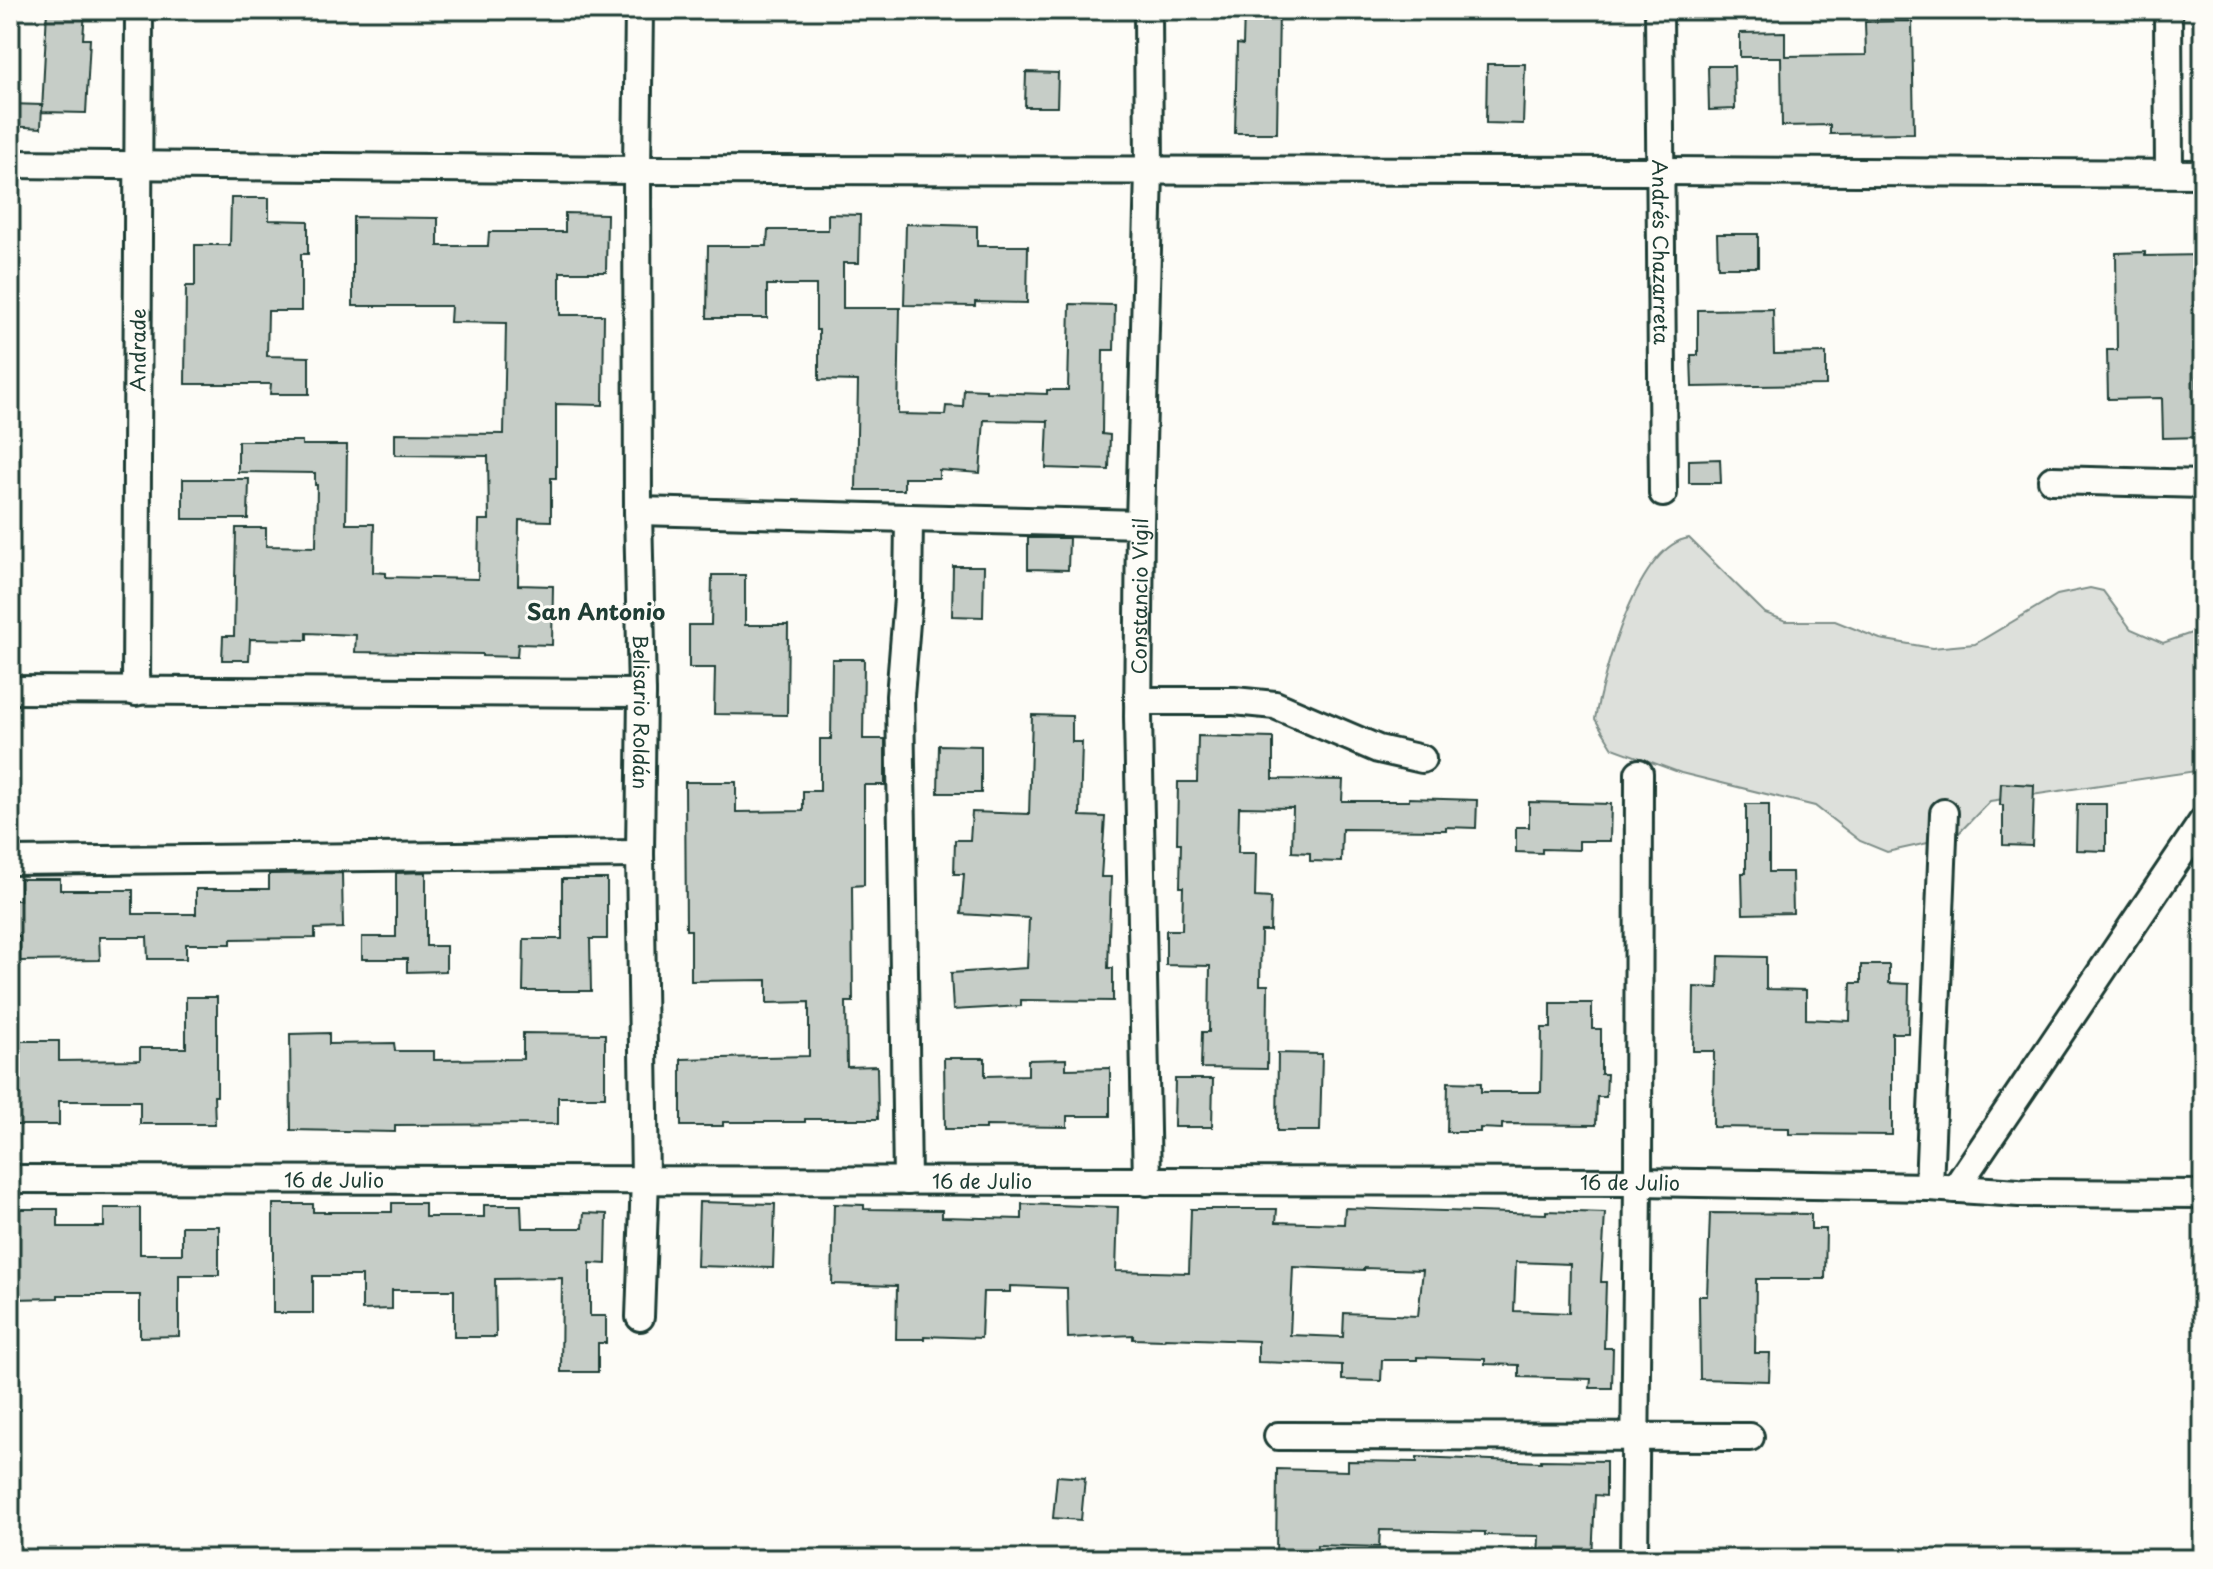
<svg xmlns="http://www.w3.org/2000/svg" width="2213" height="1569" font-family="'Playpen Sans',sans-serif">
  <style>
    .green { fill: #dde0db; stroke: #7e8e88; stroke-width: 2 }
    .building { fill: #c6cdc7; stroke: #1f3d34; stroke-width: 2; fill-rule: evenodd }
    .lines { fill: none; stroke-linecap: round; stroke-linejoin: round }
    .minor-casing { stroke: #1f3d34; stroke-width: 32 }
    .minor { stroke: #fdfcf7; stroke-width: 26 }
    .labels { text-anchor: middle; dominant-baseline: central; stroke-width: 6; stroke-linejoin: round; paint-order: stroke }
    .street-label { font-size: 20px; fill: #1f3d34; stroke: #fdfcf7 }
    .neighbourhood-label { font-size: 22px; font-weight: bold; fill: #1f3d34; stroke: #fdfcf7 }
  </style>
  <rect width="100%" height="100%" fill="#fdfcf7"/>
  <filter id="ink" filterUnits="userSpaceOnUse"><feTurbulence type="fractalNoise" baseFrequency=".0125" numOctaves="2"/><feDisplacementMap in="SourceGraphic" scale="16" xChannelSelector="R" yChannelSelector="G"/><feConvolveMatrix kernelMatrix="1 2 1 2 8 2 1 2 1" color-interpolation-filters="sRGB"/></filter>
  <g filter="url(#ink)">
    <!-- green -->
    <path class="green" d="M 1689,538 L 1765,613 L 1786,621 L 1835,621 L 1880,639 L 1932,648 L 1975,644 L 2057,595 L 2090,588 L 2103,591 L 2131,629 L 2163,643 L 2203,629 L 2203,770 L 1990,801 L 1955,837 L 1887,852 L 1860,841 L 1815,806 L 1681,773 L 1613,748 L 1595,719 C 1603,674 1637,546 1689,538 Z"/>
    <!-- building -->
    <path class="building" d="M 47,10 L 85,10 L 83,39 L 90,39 L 86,113 L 42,112 Z
      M 1244,10 L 1279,10 L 1277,133 L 1235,133 L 1237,44 L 1243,45 Z
      M 1912,21 L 1914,133 L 1830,134 L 1830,125 L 1782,126 L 1781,57 L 1740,57 L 1740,33 L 1785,32 L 1785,56 L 1866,55 L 1865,22 Z
      M 1487,64 L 1525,64 L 1523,124 L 1486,123 Z
      M 1708,66 L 1734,66 L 1735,109 L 1709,110 Z
      M 1026,72 L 1058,73 L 1057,107 L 1025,107 Z
      M 10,104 L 42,105 L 41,128 L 10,126 Z
      M 231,198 L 269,198 L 269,220 L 308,221 L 308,254 L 301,254 L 301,311 L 268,311 L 267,356 L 309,357 L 309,394 L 270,394 L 271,384 L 185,384 L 186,286 L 195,286 L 195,245 L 230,245 Z
      M 565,213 L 607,214 L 606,272 L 560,272 L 560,315 L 604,315 L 603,405 L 556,404 L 556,478 L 551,478 L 551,521 L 519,520 L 518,585 L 553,586 L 552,645 L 518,644 L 517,657 L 482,656 L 482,654 L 355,652 L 356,635 L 307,633 L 307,640 L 250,639 L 249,660 L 222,660 L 223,636 L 234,636 L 236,528 L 266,528 L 266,546 L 316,547 L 317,485 L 315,485 L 315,473 L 238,472 L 238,441 L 302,441 L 302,445 L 347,445 L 346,524 L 374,524 L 373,572 L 386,573 L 386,577 L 478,579 L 479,520 L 489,520 L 488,456 L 395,455 L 395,433 L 504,434 L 506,323 L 450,322 L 451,306 L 353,306 L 353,217 L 438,218 L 438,246 L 488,246 L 489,232 L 565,232 Z
      M 828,214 L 860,215 L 859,263 L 843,263 L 843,308 L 900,308 L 898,414 L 945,415 L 946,406 L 963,407 L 964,389 L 986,390 L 986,392 L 1047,394 L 1047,390 L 1068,390 L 1070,304 L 1115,305 L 1114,350 L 1103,350 L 1102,434 L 1110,435 L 1109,470 L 1046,468 L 1048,421 L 984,420 L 980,473 L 939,470 L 939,478 L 904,478 L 904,490 L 856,490 L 858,381 L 819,380 L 819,330 L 816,330 L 816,285 L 767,285 L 767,318 L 707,318 L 708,246 L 767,246 L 768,230 L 828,230 Z
      M 906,224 L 977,226 L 977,246 L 1028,246 L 1027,303 L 975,302 L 975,306 L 904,305 Z
      M 1717,234 L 1758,234 L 1758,267 L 1718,267 Z
      M 2145,252 L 2145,256 L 2203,255 L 2203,337 L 2196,338 L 2197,403 L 2203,403 L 2203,437 L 2163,438 L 2162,398 L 2108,399 L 2107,350 L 2117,350 L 2116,253 Z
      M 1773,309 L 1774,354 L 1826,353 L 1826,385 L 1692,387 L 1691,355 L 1698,355 L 1698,310 Z
      M 1720,459 L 1721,483 L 1689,483 L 1689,460 Z
      M 183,479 L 249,479 L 248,519 L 183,519 Z
      M 1028,538 L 1069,538 L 1068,570 L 1028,569 Z
      M 953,566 L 984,566 L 983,617 L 952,616 Z
      M 712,575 L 745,575 L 745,625 L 788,625 L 787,715 L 714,714 L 715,668 L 689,668 L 689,625 L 711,625 Z
      M 832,659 L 864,659 L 863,739 L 885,739 L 885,785 L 864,785 L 864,885 L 852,886 L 853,1002 L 846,1002 L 847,1067 L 877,1066 L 878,1119 L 805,1119 L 805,1122 L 723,1122 L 723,1126 L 681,1126 L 681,1059 L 809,1056 L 809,1002 L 767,1003 L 767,980 L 691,981 L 691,930 L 686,930 L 685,782 L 736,782 L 736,812 L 803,811 L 803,791 L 820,791 L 820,739 L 831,739 Z
      M 1032,715 L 1072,716 L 1072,742 L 1082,742 L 1080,816 L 1105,817 L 1101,877 L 1111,877 L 1108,968 L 1113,968 L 1113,1001 L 1021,1000 L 1021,1006 L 953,1010 L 951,973 L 1027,968 L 1029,918 L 961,914 L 964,874 L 954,874 L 955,840 L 970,840 L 972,812 L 1029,814 Z
      M 1198,736 L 1273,738 L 1273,779 L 1343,780 L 1342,801 L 1409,801 L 1409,798 L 1477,800 L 1476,828 L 1446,827 L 1446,830 L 1342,829 L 1341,862 L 1310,861 L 1310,853 L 1292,852 L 1293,808 L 1239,807 L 1238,853 L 1256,853 L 1255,897 L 1271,898 L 1270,931 L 1261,931 L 1260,985 L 1268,985 L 1267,1069 L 1201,1068 L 1202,1032 L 1209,1032 L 1210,966 L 1166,965 L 1166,930 L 1182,930 L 1183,887 L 1180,887 L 1181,843 L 1177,843 L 1178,782 L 1197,782 Z
      M 939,745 L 981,746 L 981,793 L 938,793 Z
      M 2001,783 L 2034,785 L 2032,846 L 2003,845 L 2003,805 L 2000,805 Z
      M 1529,802 L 1611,804 L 1610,841 L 1579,841 L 1579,850 L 1542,849 L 1542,853 L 1516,852 L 1516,827 L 1529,827 Z
      M 1746,804 L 1769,804 L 1769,872 L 1792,872 L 1793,913 L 1743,914 L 1742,873 L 1746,873 Z
      M 2077,804 L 2106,804 L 2106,851 L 2076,850 Z
      M 426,872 L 426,946 L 446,946 L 446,971 L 407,972 L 407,959 L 362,959 L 362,937 L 396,937 L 396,873 Z
      M 342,873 L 343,928 L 315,929 L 315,938 L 231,939 L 231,944 L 186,944 L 186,959 L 148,959 L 147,937 L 99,937 L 100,960 L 20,961 L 20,936 L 10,936 L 10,900 L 20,900 L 20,879 L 60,879 L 60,890 L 133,890 L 133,914 L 196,914 L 196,889 L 269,889 L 269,874 Z
      M 562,879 L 607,879 L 607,939 L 590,939 L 591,991 L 523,991 L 524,939 L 562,939 Z
      M 1719,956 L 1766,957 L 1766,989 L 1806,990 L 1806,1019 L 1850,1021 L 1851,983 L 1861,983 L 1861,965 L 1889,965 L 1889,983 L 1909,984 L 1908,1033 L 1892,1033 L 1892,1135 L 1789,1134 L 1789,1128 L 1713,1127 L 1714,1051 L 1693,1051 L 1694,987 L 1718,988 Z
      M 186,997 L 217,997 L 217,1096 L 214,1096 L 215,1124 L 140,1124 L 140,1101 L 59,1101 L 59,1125 L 10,1125 L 10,1041 L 59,1041 L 59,1061 L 140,1060 L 140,1048 L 186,1048 Z
      M 1551,1003 L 1592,1003 L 1592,1029 L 1601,1029 L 1601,1074 L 1607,1074 L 1606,1097 L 1597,1097 L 1596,1125 L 1502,1124 L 1502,1129 L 1480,1128 L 1480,1132 L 1447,1132 L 1448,1082 L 1481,1083 L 1481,1092 L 1541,1092 L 1542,1028 L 1551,1028 Z
      M 329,1033 L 329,1044 L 394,1043 L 395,1051 L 434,1051 L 434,1060 L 523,1059 L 523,1033 L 605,1034 L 605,1097 L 558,1097 L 558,1124 L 395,1125 L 395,1132 L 291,1130 L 290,1034 Z
      M 1278,1053 L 1322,1054 L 1320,1131 L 1277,1131 Z
      M 944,1058 L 985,1058 L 985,1076 L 1028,1075 L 1028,1060 L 1066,1059 L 1066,1069 L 1110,1068 L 1110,1116 L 1067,1116 L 1067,1127 L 986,1126 L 986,1129 L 945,1129 Z
      M 1175,1079 L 1213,1079 L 1212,1127 L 1174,1127 Z
      M 699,1202 L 775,1204 L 773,1268 L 697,1266 Z
      M 392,1203 L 425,1203 L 425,1217 L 484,1217 L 484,1205 L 521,1205 L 522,1228 L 583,1228 L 584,1213 L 607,1214 L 606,1264 L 590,1263 L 590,1316 L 606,1316 L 606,1343 L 598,1343 L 598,1372 L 561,1372 L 562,1278 L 495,1279 L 496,1337 L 454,1337 L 454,1290 L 392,1290 L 392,1309 L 362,1310 L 362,1276 L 313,1276 L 313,1313 L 273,1313 L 273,1204 L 313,1204 L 313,1212 L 392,1212 Z
      M 834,1204 L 864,1205 L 864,1209 L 942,1210 L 942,1217 L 1022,1219 L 1022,1204 L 1118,1207 L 1116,1271 L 1189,1273 L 1191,1209 L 1277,1209 L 1276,1222 L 1344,1224 L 1345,1208 L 1546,1214 L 1546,1211 L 1605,1213 L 1601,1282 L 1606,1282 L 1604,1348 L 1613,1348 L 1612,1388 L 1590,1388 L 1591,1379 L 1519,1377 L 1519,1365 L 1485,1364 L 1485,1359 L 1417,1357 L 1417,1360 L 1382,1360 L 1381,1381 L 1342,1380 L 1342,1365 L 1258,1362 L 1258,1341 L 1165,1338 L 1164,1340 L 1133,1339 L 1133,1335 L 1068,1338 L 1067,1288 L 1010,1286 L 1010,1292 L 983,1292 L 981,1338 L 924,1336 L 924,1339 L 896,1339 L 897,1286 L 832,1284 ZM 1516,1262 L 1570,1264 L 1569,1313 L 1514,1311 ZM 1293,1267 L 1364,1270 L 1364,1268 L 1423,1270 L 1418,1316 L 1344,1313 L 1343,1337 L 1290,1335 Z
      M 104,1208 L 140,1208 L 140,1254 L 182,1254 L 182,1226 L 219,1226 L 219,1275 L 179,1275 L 179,1336 L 140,1337 L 140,1295 L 58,1295 L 58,1298 L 14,1299 L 14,1296 L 10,1296 L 10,1240 L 14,1240 L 14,1209 L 58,1209 L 58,1227 L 104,1227 Z
      M 1710,1213 L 1811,1214 L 1811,1229 L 1826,1229 L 1825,1279 L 1756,1279 L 1755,1353 L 1770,1353 L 1769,1381 L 1700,1379 L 1699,1296 L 1707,1296 Z
      M 1417,1457 L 1541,1462 L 1541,1460 L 1606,1461 L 1606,1496 L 1595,1495 L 1592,1559 L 1538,1559 L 1539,1536 L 1485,1535 L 1485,1532 L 1380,1530 L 1379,1547 L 1317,1545 L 1316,1559 L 1276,1559 L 1277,1469 L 1348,1471 L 1348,1461 L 1417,1462 Z
      M 1057,1476 L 1085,1478 L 1081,1520 L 1053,1518 Z"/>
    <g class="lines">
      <!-- minor casing -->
      <g class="minor-casing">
        <g id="minor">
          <path id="s1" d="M 639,10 L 637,170 L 638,511 L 642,693 L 640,854 L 645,1179 L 640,1317"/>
          <path id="s2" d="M 1659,10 L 1663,493"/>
          <path d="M 2168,10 L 2169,173"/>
          <path d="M 10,164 L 637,170 L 1660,171 L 2203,174"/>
          <path d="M 2052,480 L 2203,484"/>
          <path d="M 638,511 L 1140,524"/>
          <path d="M 10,690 L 642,693"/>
          <path id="s3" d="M 136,692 L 139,10"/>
          <path d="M 1138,701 L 1234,701 L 1275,705 L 1378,749 L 1422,759"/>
          <path d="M 10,861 L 640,854"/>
          <path id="s4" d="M 10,1179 L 1638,1182 L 1929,1187 L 2019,1193 L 2203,1194"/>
          <path d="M 907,1181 L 900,696 L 908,598 L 909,518"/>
          <path id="s5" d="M 1147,1182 L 1138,716 L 1140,524 L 1149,171 L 1148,10"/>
          <path d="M 1929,1187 L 1944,813"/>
          <path d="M 1955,1189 L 2203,821"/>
          <path d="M 1278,1436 L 1750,1437"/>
          <path d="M 1634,1559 L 1638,1182 L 1639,773"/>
        </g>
      </g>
      <!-- minor -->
      <use href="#minor" class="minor"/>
    </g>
  </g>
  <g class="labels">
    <!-- street labels -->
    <g class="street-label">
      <text stroke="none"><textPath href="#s2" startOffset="242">Andrés Chazarreta</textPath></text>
      <text stroke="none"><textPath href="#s3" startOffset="342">Andrade</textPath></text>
      <text stroke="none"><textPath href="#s5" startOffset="586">Constancio Vigil</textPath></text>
      <text stroke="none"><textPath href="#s1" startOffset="702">Belisario Roldán</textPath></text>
      <text stroke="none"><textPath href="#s4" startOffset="324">16 de Julio</textPath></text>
      <text stroke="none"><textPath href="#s4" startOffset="972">16 de Julio</textPath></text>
      <text stroke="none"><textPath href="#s4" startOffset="1620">16 de Julio</textPath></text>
    </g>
    <!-- neighbourhood labels -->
    <g class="neighbourhood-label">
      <text x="596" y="610">San Antonio</text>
    </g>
  </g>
  <!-- margin -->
  <rect width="2213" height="1569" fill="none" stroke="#fdfcf7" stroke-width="40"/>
  <rect x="20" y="20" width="2173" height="1529" fill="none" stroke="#1f3d34" stroke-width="3" filter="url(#ink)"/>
</svg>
